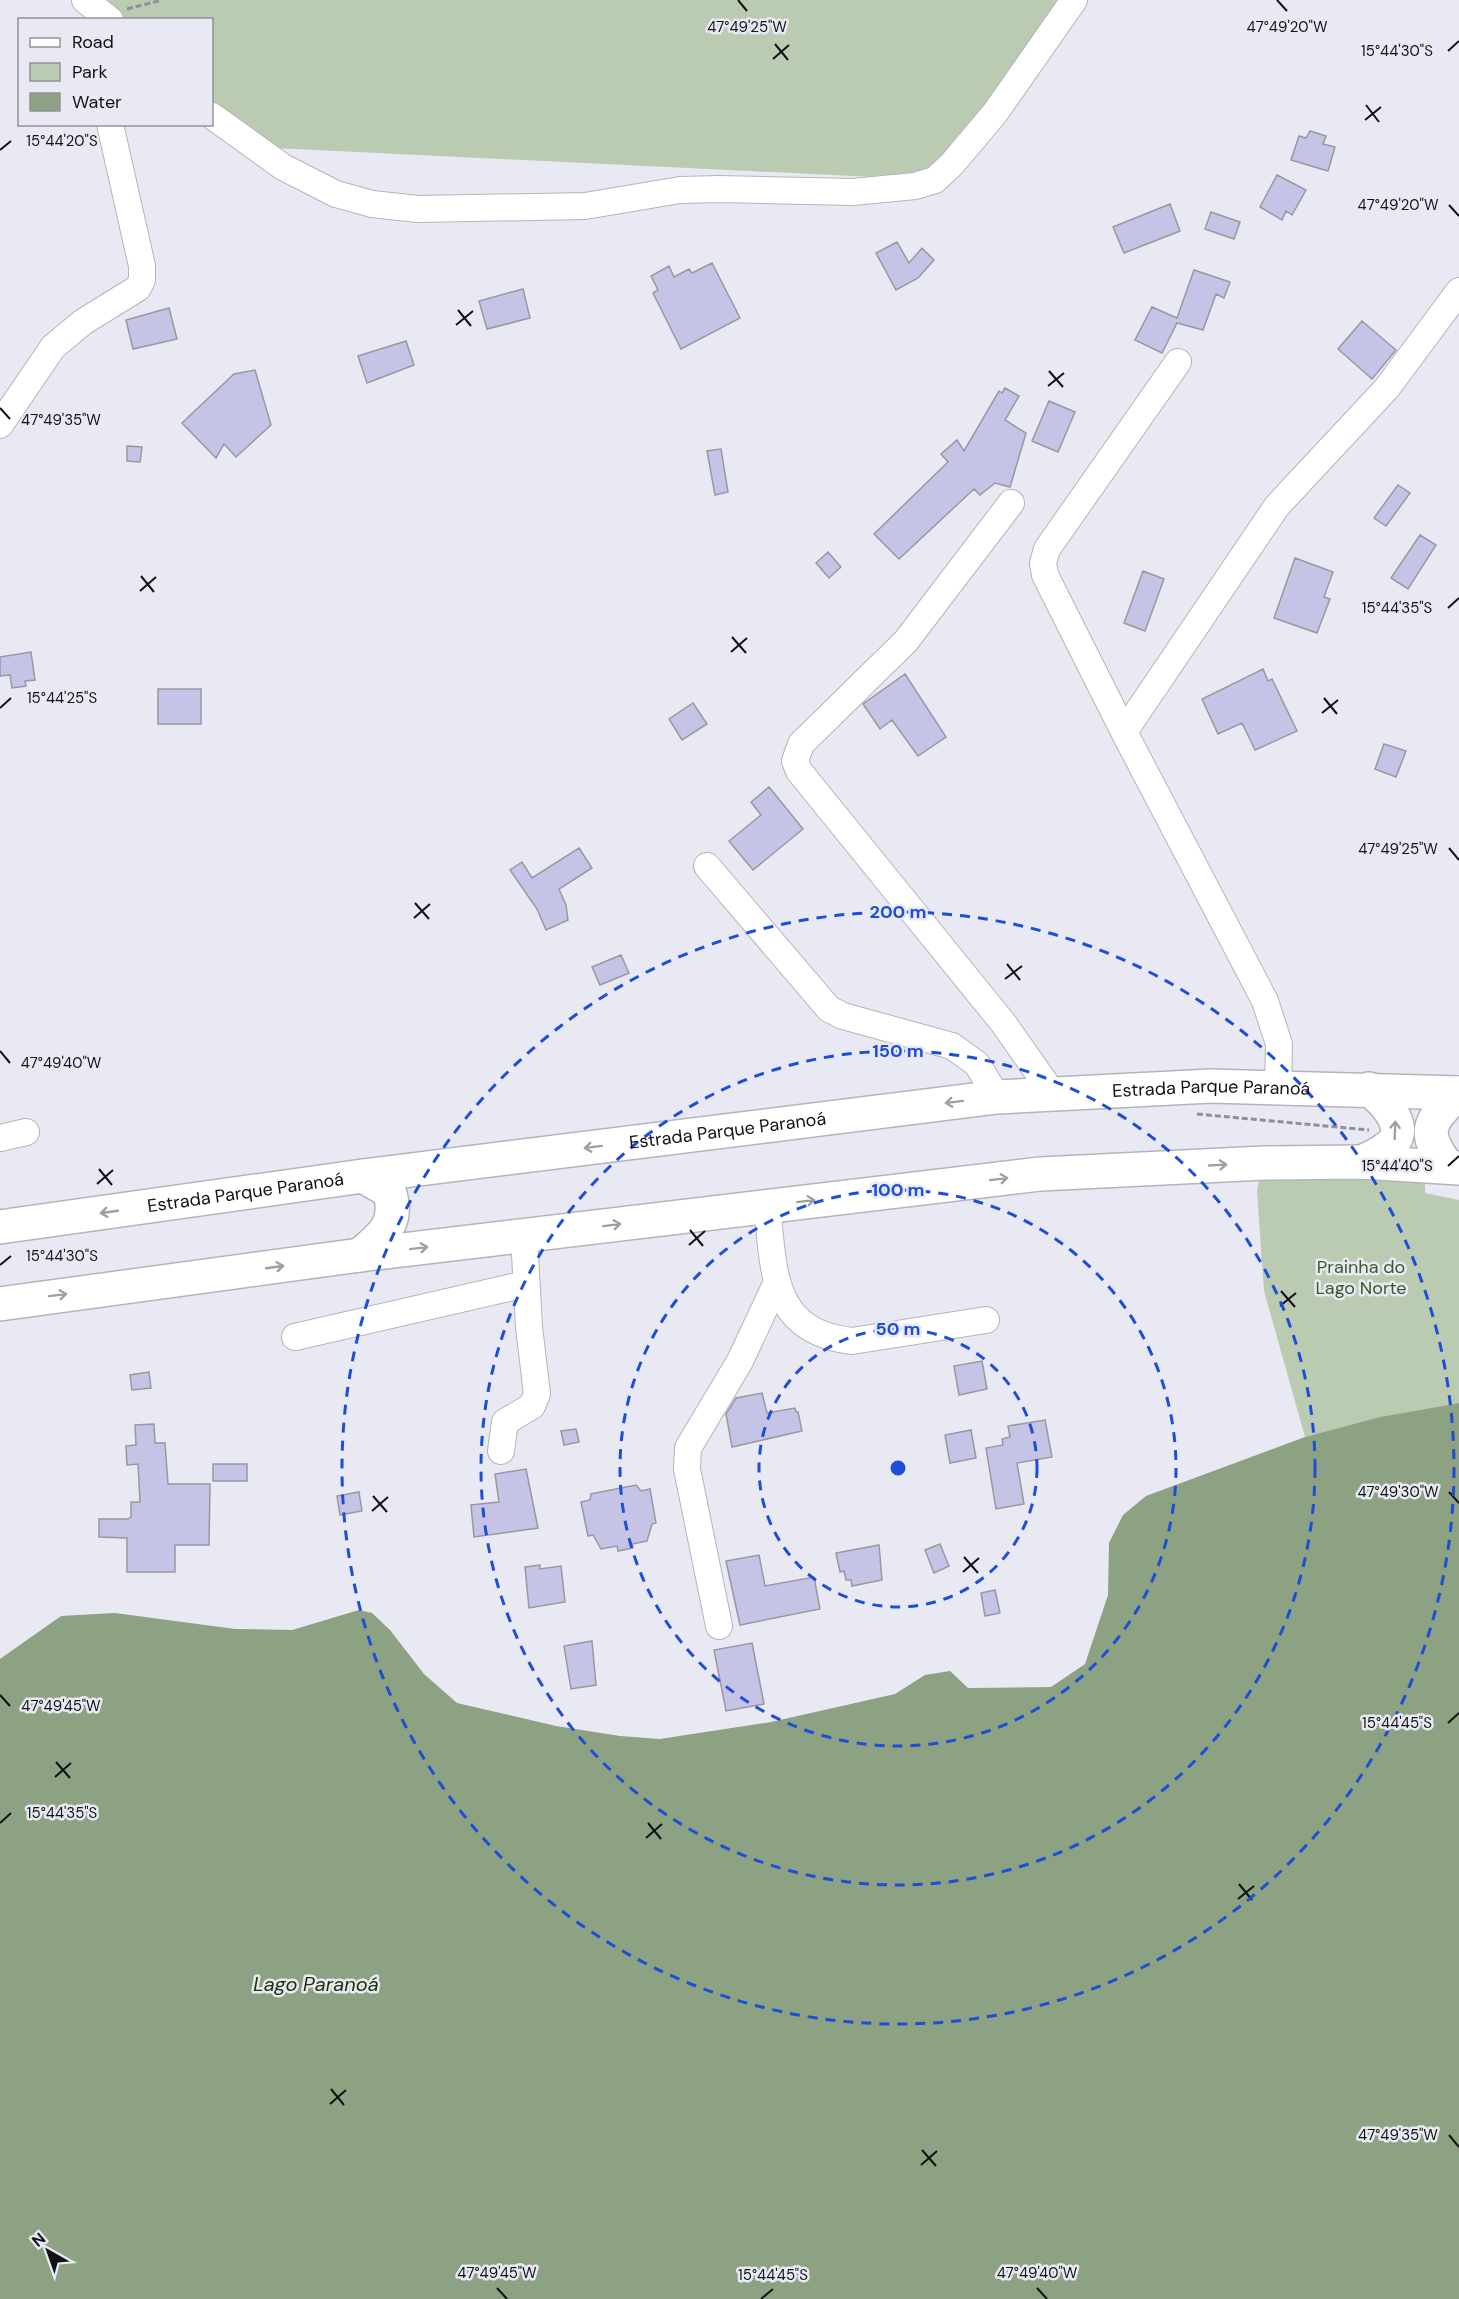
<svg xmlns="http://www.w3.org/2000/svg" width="1459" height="2299" font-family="'DM Sans',sans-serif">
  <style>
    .green { fill: #bacbb1 }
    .water { fill: #8da183 }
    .building { fill: #c5c3e6; stroke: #9898a1; stroke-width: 1.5 }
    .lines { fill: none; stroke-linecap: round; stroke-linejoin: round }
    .minor-casing { stroke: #b4b4bd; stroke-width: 28 }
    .major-casing { stroke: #b4b4bd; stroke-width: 36 }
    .path { stroke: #8f8f96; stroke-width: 3; stroke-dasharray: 6 3; stroke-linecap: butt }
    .minor { stroke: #fff; stroke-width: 26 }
    .major { stroke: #fff; stroke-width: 33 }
    .oneway { stroke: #a0a0a1 }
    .ticks { fill: none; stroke: #121215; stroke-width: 2 }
    .ring { fill: none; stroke: #1d4ed8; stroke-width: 3; stroke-dasharray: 10 8 }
    .labels { text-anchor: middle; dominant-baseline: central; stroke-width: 5; stroke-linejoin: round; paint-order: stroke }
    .street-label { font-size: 18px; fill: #121215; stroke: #e9e9f3 }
    .park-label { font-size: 18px; fill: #3b5729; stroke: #e9e9f3 }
    .water-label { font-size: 20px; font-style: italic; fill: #173103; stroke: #e9e9f3 }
    .ticks-label { font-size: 15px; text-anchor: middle; fill: #121215; stroke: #e9e9f3; stroke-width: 5; stroke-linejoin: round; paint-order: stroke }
    .centre { fill: #1d4ed8; stroke: #e9e9f3; stroke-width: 3 }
    .ring-label { font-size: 18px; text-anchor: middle; font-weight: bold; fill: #1d4ed8; stroke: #e9e9f3; stroke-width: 5; stroke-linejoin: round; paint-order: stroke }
  </style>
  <rect width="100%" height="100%" fill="#e9e9f3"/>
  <!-- green -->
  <path class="green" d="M 92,0 L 1067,0 L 935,180 L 255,147 L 212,108 L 212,20 L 114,19 Z
    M 1260,1176 L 1425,1182 L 1425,1193 L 1459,1200 L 1459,1403 L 1381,1417 L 1305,1437 L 1264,1291 L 1257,1191 Z"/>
  <!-- water -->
  <path class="water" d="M 1459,1403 L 1459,2299 L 0,2299 L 0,1659 L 61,1616 L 115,1613 L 235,1629 L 292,1630 L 359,1610 L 372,1613 L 390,1630 L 424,1674 L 457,1703 L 556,1726 L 620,1736 L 660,1739 L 771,1722 L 895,1694 L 925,1675 L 950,1671 L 968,1688 L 1051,1687 L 1085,1664 L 1108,1595 L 1109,1543 L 1123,1515 L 1146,1496 L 1305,1437 L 1380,1417 Z"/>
  <!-- building -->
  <path class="building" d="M 1310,131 L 1326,136 L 1323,144 L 1335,147 L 1328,171 L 1291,160 L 1299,136 L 1306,138 Z
    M 1277,175 L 1306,190 L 1292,215 L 1286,211 L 1282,220 L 1260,207 Z
    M 1170,204 L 1180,231 L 1124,253 L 1113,227 Z
    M 1211,212 L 1240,222 L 1234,239 L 1205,229 Z
    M 897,242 L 909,263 L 922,248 L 934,260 L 918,278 L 896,290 L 876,253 Z
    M 712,263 L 740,318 L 681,349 L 653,293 L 658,290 L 651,276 L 669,266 L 674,277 L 689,269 L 692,273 Z
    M 1194,270 L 1230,282 L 1224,298 L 1216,294 L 1203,330 L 1177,323 L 1162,353 L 1135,340 L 1152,307 L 1177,318 Z
    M 523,289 L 530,318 L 487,329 L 479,301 Z
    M 169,308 L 177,339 L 133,349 L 126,320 Z
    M 1362,321 L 1396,350 L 1372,379 L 1338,349 Z
    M 406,341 L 414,365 L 367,383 L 358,356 Z
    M 255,370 L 271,425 L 236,457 L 224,444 L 216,458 L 182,423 L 234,374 Z
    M 1005,388 L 1019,396 L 1005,420 L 1026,433 L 1010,487 L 995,483 L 980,495 L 974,489 L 899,559 L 874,534 L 948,462 L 941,454 L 957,440 L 964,451 L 999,391 L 1002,393 Z
    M 1049,401 L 1075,412 L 1058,452 L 1032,441 Z
    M 127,446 L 142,447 L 140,462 L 127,461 Z
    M 721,449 L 728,492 L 715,495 L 707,451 Z
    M 1398,485 L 1410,493 L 1386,526 L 1374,518 Z
    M 1420,535 L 1436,545 L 1408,589 L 1391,578 Z
    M 828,552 L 841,567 L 829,578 L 816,563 Z
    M 1295,558 L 1333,572 L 1324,597 L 1330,599 L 1317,633 L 1274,618 Z
    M 1143,571 L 1164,579 L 1145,631 L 1124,623 Z
    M 31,652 L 35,680 L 25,681 L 26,686 L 12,688 L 10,675 L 0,676 L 0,657 Z
    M 1263,669 L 1268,681 L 1272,679 L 1297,731 L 1255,750 L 1242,723 L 1218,734 L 1202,699 Z
    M 905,674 L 946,737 L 918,756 L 892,720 L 880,729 L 863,704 Z
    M 158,689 L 201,689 L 201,724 L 158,724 Z
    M 693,703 L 707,724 L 682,740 L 669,719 Z
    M 1384,744 L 1406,751 L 1396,777 L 1375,769 Z
    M 769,787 L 803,829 L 753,870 L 729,841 L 761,815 L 751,802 Z
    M 579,848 L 592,868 L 559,889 L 566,905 L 568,920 L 546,930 L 537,909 L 510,870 L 522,862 L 532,878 Z
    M 621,955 L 629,973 L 600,985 L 592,967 Z
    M 982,1361 L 987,1389 L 959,1395 L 954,1366 Z
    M 149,1372 L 151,1388 L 132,1390 L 130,1375 Z
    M 762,1393 L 767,1413 L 795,1408 L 796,1412 L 798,1412 L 802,1431 L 732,1447 L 726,1414 L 736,1398 Z
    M 1045,1420 L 1052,1457 L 1017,1463 L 1024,1504 L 996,1509 L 986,1448 L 1003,1445 L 1002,1439 L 1010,1437 L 1008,1426 Z
    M 154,1424 L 155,1443 L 165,1443 L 168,1484 L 210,1484 L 209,1545 L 175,1545 L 175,1572 L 127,1572 L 127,1538 L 99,1537 L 99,1519 L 128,1519 L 131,1517 L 131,1502 L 140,1502 L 138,1464 L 127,1465 L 126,1446 L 136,1445 L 135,1425 Z
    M 576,1429 L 579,1442 L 564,1445 L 561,1431 Z
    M 971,1430 L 976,1458 L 950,1463 L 945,1435 Z
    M 213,1464 L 247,1464 L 247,1481 L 213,1481 Z
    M 526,1469 L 538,1528 L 474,1537 L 471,1505 L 499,1502 L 495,1474 Z
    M 636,1485 L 641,1491 L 650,1489 L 656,1523 L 652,1524 L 647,1541 L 632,1544 L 633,1548 L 618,1551 L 617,1546 L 601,1549 L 593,1535 L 588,1536 L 581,1502 L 590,1500 L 591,1494 Z
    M 359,1492 L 362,1511 L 340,1515 L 337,1496 Z
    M 940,1544 L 949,1566 L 934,1573 L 925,1550 Z
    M 879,1545 L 882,1580 L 852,1586 L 851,1580 L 846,1580 L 844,1571 L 840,1572 L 836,1553 Z
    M 759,1555 L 765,1586 L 814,1577 L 820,1609 L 740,1625 L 726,1561 Z
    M 540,1565 L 540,1569 L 561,1566 L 565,1602 L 529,1608 L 525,1567 Z
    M 995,1590 L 1000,1613 L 985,1616 L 981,1593 Z
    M 592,1641 L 596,1685 L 571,1689 L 564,1646 Z
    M 752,1643 L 764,1704 L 726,1711 L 714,1650 Z"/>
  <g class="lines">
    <!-- minor casing -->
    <g class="minor-casing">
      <path id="minor" d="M 85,0 L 110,20
        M 212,116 L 283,167 L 336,194 L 372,204 L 418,209 L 585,206 L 680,190 L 719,189 L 853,192 L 915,186 L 935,180 L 952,164 L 995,113 L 1074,0
        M 0,425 L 53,347 L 83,322 L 138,288 L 142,280 L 142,266 L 110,124
        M 1011,503 L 906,641 L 801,744 L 795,761 L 799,771 L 1004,1024 L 1053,1094
        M 1124,732 L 1045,575 L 1043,563 L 1047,549 L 1178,362
        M 707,866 L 829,1009 L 843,1016 L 952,1046 L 977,1064 L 997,1097
        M 1278,1088 L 1279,1044 L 1265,1001 L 1124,732 L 1277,506 L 1387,388 L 1459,291
        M 0,1138 L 26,1132
        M 767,1206 C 774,1269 770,1332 852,1341 L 986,1320
        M 295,1337 L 526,1284
        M 501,1451 L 505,1422 L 532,1406 L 537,1394 L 529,1327 L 524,1236
        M 719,1626 L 687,1469 L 688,1448 L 740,1361 L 776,1284"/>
    </g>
    <!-- major casing -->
    <g class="major-casing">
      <g id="major">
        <path d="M 1362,1162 C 1370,1158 1380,1154 1387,1148 C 1413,1130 1385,1102 1369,1089"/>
        <path d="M 1448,1167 C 1421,1132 1428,1121 1459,1093"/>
        <path id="s1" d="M 0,1227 L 363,1176 L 997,1097 L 1211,1086 L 1459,1093"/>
        <path d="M 360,1255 C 383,1236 400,1222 389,1191 L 363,1176"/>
        <path d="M 0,1304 L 360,1255 L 1040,1174 L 1264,1163 L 1362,1162 L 1459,1168"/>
      </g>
    </g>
    <!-- path -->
    <path class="path" d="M 127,9 L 162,0
      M 1197,1114 L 1369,1130"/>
    <!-- minor -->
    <use href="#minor" class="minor"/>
    <!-- major -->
    <use href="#major" class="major"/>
  </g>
  <!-- one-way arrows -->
  <defs><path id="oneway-shaft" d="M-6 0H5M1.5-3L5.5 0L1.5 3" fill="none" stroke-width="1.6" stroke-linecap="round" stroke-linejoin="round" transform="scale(1.5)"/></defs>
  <g class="oneway">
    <use href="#oneway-shaft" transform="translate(954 1102) rotate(173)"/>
    <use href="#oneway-shaft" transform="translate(1395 1130) rotate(-88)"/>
    <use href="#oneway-shaft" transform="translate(593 1147) rotate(173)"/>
    <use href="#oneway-shaft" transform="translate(1218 1165) rotate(-3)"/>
    <use href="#oneway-shaft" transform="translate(999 1179) rotate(-7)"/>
    <use href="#oneway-shaft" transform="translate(806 1201) rotate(-7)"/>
    <use href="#oneway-shaft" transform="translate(109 1212) rotate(172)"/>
    <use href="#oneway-shaft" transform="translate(612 1225) rotate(-7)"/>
    <use href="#oneway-shaft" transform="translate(419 1248) rotate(-7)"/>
    <use href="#oneway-shaft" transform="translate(275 1267) rotate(-8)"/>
    <use href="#oneway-shaft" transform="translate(58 1295) rotate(-7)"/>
  </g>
  <!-- ticks -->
  <path class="ticks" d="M 738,0 L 747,11M 1277,0 L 1287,11M 775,44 L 788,60M 1448,51 L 1459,41M 773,59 L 789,45M 1366,105 L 1379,122M 1365,120 L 1381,107M 0,150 L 11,141M 1449,205 L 1459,216M 458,310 L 471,326M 456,325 L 473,311M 1049,371 L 1063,387M 1048,386 L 1064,373M 0,408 L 10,419M 141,576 L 154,592M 140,591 L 156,577M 1448,608 L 1459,598M 732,637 L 746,653M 731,652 L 747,638M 1324,698 L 1337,714M 0,708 L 11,698M 1322,713 L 1338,700M 1449,848 L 1459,860M 415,903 L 429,919M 414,918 L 430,904M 1007,964 L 1020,980M 1005,979 L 1022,966M 0,1051 L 10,1063M 1448,1166 L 1459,1156M 99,1169 L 112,1185M 97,1184 L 113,1170M 690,1230 L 703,1246M 689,1245 L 705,1231M 0,1265 L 11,1256M 1281,1291 L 1295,1307M 1280,1306 L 1296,1293M 1449,1492 L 1459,1503M 373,1496 L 387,1512M 372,1511 L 388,1497M 964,1557 L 978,1573M 963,1572 L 979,1558M 0,1695 L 10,1706M 1448,1723 L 1459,1713M 56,1762 L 70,1778M 55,1777 L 71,1763M 0,1823 L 11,1813M 648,1823 L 661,1839M 646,1838 L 662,1824M 1239,1884 L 1252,1900M 1238,1899 L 1254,1886M 331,2089 L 344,2105M 330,2104 L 346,2090M 1449,2135 L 1459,2147M 922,2150 L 936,2166M 921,2165 L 937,2151M 497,2288 L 507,2299M 1037,2288 L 1047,2299M 761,2299 L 773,2289"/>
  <!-- distance rings -->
  <g class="ring">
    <circle cx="898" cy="1468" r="139"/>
    <circle cx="898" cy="1468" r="278"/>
    <circle cx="898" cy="1468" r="417"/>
    <circle cx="898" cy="1468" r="556"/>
  </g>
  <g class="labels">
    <!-- street labels -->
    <g class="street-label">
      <text stroke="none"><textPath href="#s1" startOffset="1220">Estrada Parque Paranoá</textPath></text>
      <text stroke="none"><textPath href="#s1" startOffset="734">Estrada Parque Paranoá</textPath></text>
      <text stroke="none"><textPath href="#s1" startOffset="248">Estrada Parque Paranoá</textPath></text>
    </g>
    <!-- park labels -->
    <g class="park-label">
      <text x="1361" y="1267">Prainha do<tspan x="1361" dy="21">Lago Norte</tspan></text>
    </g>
    <!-- water labels -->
    <g class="water-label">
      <text x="316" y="1984">Lago Paranoá</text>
    </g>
  </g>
  <g class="ticks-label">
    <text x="747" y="32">47°49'25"W</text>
    <text x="1287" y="32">47°49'20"W</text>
    <text x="1397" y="56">15°44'30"S</text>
    <text x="62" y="146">15°44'20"S</text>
    <text x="1398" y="210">47°49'20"W</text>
    <text x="61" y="425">47°49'35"W</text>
    <text x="1397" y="613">15°44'35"S</text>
    <text x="62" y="703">15°44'25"S</text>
    <text x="1398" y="854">47°49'25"W</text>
    <text x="61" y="1068">47°49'40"W</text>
    <text x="1397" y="1171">15°44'40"S</text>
    <text x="62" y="1261">15°44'30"S</text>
    <text x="1398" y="1497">47°49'30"W</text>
    <text x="61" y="1711">47°49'45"W</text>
    <text x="1397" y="1728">15°44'45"S</text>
    <text x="62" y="1818">15°44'35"S</text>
    <text x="1398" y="2140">47°49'35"W</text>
    <text x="497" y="2278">47°49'45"W</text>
    <text x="1037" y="2278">47°49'40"W</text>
    <text x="773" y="2280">15°44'45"S</text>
  </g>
  <circle cx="898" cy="1468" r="9" class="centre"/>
  <g class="ring-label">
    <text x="898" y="918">200 m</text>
    <text x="898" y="1057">150 m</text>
    <text x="898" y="1196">100 m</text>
    <text x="898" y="1335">50 m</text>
  </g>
  <!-- legend -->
  <rect x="18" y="18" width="195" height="108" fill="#e9e9f3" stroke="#93939a" stroke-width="1.5"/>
  <rect x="30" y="38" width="30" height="9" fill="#ffffff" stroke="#93939a" stroke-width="1.5"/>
  <text x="72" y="48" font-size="18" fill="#121215">Road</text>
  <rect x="30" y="63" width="30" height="18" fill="#bacbb1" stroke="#93939a" stroke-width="1.5"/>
  <text x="72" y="78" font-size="18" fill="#121215">Park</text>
  <rect x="30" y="93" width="30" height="18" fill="#8da183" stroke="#93939a" stroke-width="1.5"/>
  <text x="72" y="108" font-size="18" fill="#121215">Water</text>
  <!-- north arrow -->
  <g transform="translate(48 2251) rotate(320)" stroke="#e9e9f3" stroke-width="4.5" paint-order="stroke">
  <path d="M0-4.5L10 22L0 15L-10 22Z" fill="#121215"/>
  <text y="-9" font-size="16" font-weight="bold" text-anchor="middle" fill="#121215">N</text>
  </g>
</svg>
